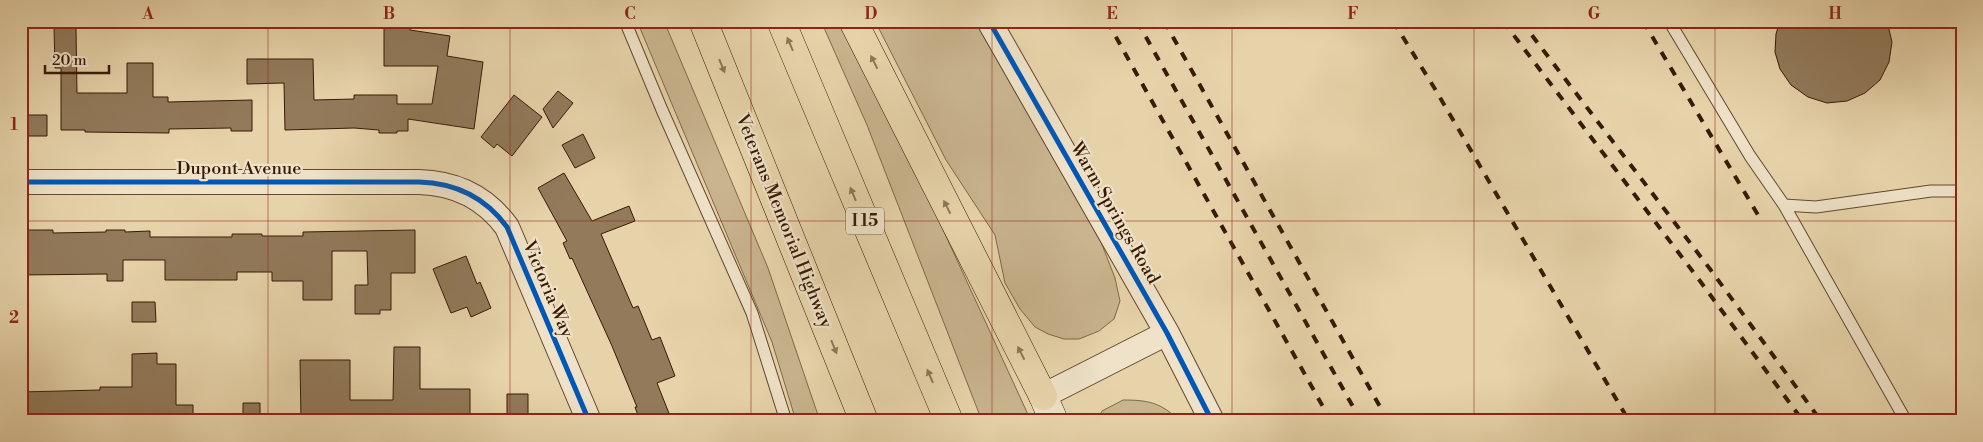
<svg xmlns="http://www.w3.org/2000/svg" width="1983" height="442" font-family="'Libre Bodoni',serif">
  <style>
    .green { fill: #c9b48e; stroke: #80674a }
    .building { fill: #927a5b; stroke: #361a05 }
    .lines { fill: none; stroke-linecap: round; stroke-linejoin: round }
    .lane-casing { stroke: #62482e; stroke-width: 13 }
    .street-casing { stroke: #62482e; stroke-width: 26 }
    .secondary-casing { stroke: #361a05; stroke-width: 29 }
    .highway-casing { stroke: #361a05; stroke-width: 29 }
    .lane { stroke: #efe2c8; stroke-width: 11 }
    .street { stroke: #efe2c8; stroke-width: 24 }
    .secondary { stroke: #efe2c8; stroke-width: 28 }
    .highway { stroke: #e7d3aa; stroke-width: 28 }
    .rail { stroke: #361a05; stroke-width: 4; stroke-dasharray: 9 9; stroke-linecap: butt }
    .cycleway-casing { stroke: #efe2c8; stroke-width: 8 }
    .cycleway { stroke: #0057b8; stroke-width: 5 }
    .oneway { fill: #8e7658 }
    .grid { fill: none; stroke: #8f2418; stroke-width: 1; stroke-opacity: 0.55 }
    .labels { text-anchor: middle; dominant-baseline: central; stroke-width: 4.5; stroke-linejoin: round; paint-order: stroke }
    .shield { fill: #efe2c8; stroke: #6e5640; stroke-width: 1 }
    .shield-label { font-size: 16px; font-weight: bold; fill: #361a05 }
    .street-label { font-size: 18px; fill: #361a05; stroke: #efe2c8 }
    .neatline { fill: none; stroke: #8f2418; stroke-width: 2 }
    .grid-label { font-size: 16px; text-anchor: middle; font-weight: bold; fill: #8f2418 }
  </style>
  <rect width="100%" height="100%" fill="#e7d3aa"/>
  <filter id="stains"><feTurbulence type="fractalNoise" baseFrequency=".004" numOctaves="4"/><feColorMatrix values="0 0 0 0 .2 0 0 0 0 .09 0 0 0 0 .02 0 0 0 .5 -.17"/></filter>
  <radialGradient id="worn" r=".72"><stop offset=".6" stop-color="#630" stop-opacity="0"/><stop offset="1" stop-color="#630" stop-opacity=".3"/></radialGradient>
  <!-- green -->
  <path class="green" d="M 637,21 L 664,21 L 768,268 L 820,421 L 796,421 L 772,342 Z
    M 821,21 L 842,21 L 928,197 L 1031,421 L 982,421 L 867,125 Z
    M 875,21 L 975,21 L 1101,242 L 1115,278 L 1120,301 L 1114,319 L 1099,331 L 1079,339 L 1064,339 L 1048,334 L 1035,327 L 1020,309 L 1005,283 L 995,235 L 946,160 Z
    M 1123,400 C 1146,400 1162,402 1179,421 L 1097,421 L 1102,411 Z"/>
  <!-- building -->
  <path class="building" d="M 1780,21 L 1887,21 L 1892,42 L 1889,62 L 1880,80 L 1865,93 L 1847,101 L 1827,103 L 1808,97 L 1791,85 L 1780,69 L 1775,52 L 1776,34 Z
    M 384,27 L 410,27 L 410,30 L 450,36 L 447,56 L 483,62 L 474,129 L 408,119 L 408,131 L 397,131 L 397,133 L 379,133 L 379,130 L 354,128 L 285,130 L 284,83 L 247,84 L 247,59 L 313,59 L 314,100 L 354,99 L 354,95 L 397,95 L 397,104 L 432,104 L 438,66 L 384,66 Z
    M 54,28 L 76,28 L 77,93 L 127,93 L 127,63 L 153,63 L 153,97 L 168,97 L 168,102 L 252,100 L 252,131 L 231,131 L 231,128 L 169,129 L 169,133 L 85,132 L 85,130 L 61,130 L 61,68 L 55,68 Z
    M 558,91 L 573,103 L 553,128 L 543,109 Z
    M 514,95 L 542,117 L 512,156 L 497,144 L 494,148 L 481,137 Z
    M 21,115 L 47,115 L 47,136 L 21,136 Z
    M 583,134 L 595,158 L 575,168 L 562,145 Z
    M 564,173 L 592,221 L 629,206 L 635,221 L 601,234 L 633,308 L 638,306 L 652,340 L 660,337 L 675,376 L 657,383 L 672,421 L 640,421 L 635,407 L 637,407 L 612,346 L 572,258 L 570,259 L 563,243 L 567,241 L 538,188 Z
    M 21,230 L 53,230 L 53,233 L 106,232 L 106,230 L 125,230 L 125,232 L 150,231 L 150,237 L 232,237 L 232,234 L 262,234 L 262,236 L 303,236 L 303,232 L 415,230 L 415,273 L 391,273 L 391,310 L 380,310 L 380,314 L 355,314 L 355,285 L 368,285 L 367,251 L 332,251 L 332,300 L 303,300 L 303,281 L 272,281 L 272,272 L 237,272 L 237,280 L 165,280 L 165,260 L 123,260 L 123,281 L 107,281 L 107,274 L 21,275 Z
    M 466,256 L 477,284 L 480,282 L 491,308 L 471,317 L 467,307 L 451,313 L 433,269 Z
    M 132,302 L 155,302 L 156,322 L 132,322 Z
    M 394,347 L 420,347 L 420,389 L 470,389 L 470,421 L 301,421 L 300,360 L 350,360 L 350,400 L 393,400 Z
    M 157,353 L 157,364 L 176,364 L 176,405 L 193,405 L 193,421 L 21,421 L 21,392 L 100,390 L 100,387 L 132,387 L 132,354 Z
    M 507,394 L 528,394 L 528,421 L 507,421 Z
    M 243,403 L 260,403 L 260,421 L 243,421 Z"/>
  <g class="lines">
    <!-- lane casing -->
    <g class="lane-casing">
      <path id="lane" d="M 625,21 L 662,110 L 752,313 L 786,421
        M 1669,21 L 1750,156 L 1784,205 L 1906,421
        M 1784,205 L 1816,207 L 1931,191 L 1962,191"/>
    </g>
    <!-- street casing -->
    <g class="street-casing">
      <path id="street" d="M 989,21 L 1167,333 L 1212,421
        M 21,182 L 419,182 C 456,183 485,197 507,227 L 589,421
        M 1043,396 L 1167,333"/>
    </g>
    <!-- secondary casing -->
    <g class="secondary-casing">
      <path id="secondary" d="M 1043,396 L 1054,421"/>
    </g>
    <!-- highway casing -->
    <g class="highway-casing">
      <path id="highway" d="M 703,21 L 864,421
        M 781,21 L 949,421
        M 853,21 L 1043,396"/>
    </g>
    <!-- lane -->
    <use href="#lane" class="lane"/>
    <!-- street -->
    <use href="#street" class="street"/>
    <!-- secondary -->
    <use href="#secondary" class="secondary"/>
    <!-- highway -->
    <use href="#highway" class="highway"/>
    <!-- rail -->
    <path class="rail" d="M 1107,21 L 1331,421
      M 1137,21 L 1361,421
      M 1164,21 L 1388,421
      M 1393,21 L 1435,89 L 1629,421
      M 1503,21 L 1700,281 L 1803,421
      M 1521,21 L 1710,269 L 1821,421
      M 1643,21 L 1758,215"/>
    <!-- cycleway casing -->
    <g class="cycleway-casing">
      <path id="cycleway" d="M 989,21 L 1167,333 L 1212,421
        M 21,182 L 419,182 C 456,183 485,197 507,227 L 589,421"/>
    </g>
    <!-- cycleway -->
    <use href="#cycleway" class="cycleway"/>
  </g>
  <!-- one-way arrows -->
  <defs><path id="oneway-solid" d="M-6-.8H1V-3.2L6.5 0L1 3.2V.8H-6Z" transform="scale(1.25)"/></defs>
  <g class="oneway">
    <use href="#oneway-solid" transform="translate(790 44) rotate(-113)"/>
    <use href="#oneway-solid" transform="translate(874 62) rotate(-117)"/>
    <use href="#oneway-solid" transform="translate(722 66) rotate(68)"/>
    <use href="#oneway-solid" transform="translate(853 194) rotate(-113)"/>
    <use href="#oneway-solid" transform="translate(947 207) rotate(-117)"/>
    <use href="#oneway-solid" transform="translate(834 347) rotate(68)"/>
    <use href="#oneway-solid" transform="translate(1021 353) rotate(-117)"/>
    <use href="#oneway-solid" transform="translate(930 376) rotate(-113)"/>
  </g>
  <!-- grid -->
  <path class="grid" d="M 268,21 L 268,421M 510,21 L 510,421M 751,21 L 751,421M 992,21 L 992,421M 1232,21 L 1232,421M 1474,21 L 1474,421M 1715,21 L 1715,421M 21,221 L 1962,221"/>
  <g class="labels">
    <!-- shield labels -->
    <rect class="shield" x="846" y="207.5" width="38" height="27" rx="4"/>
    <g class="shield-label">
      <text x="865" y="221">I 15</text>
    </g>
    <!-- street labels -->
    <g class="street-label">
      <text x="239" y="168">Dupont Avenue</text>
      <text transform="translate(1115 213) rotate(60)">Warm Springs Road</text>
      <text transform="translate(784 221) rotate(68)">Veterans Memorial Highway</text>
      <text transform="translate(548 289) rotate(67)">Victoria Way</text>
    </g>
  </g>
  <!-- margin -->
  <rect width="1983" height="442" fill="none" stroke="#e7d3aa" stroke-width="55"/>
  <!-- scale -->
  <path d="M45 65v8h64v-8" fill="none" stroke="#361a05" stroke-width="2.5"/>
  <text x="52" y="65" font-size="15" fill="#361a05" stroke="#efe2c8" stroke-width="4" paint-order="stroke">20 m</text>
  <rect x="28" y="28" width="1928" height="386" class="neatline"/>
  <g class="grid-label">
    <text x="148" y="19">A</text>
    <text x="389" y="19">B</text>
    <text x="630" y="19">C</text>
    <text x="871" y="19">D</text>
    <text x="1112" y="19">E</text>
    <text x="1353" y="19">F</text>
    <text x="1594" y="19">G</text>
    <text x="1835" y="19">H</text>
    <text x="14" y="130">1</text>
    <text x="14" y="323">2</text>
  </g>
  <rect width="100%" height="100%" filter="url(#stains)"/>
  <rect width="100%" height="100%" fill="url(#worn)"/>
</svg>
